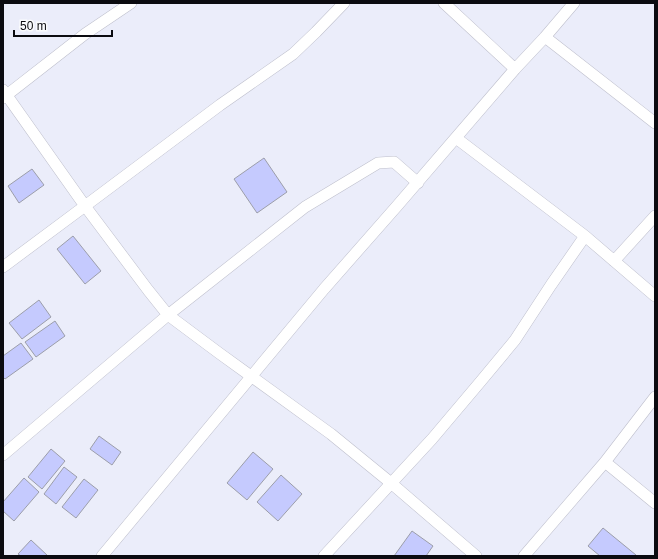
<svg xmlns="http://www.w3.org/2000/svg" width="658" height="559" font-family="Arial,sans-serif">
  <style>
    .building { fill: #c5cafe; stroke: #9c9eaa }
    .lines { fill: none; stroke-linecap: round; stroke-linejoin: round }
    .minor-casing { stroke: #bebfcc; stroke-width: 12 }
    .minor { stroke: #fff; stroke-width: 11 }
  </style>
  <rect width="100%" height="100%" fill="#ebedfa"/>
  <!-- building -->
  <path class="building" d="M 264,158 L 287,192 L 257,213 L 234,179 Z
    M 32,169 L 44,185 L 19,203 L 8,186 Z
    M 73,236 L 101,271 L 85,284 L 57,249 Z
    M 39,300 L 51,317 L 22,339 L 9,323 Z
    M 55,321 L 65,336 L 36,357 L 25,342 Z
    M 21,343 L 33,359 L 5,379 L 3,377 L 3,356 Z
    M 99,436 L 121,452 L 112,465 L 90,449 Z
    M 51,449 L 65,461 L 42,489 L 28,477 Z
    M 253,452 L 273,469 L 247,500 L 227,483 Z
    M 64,467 L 77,477 L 56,504 L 44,494 Z
    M 281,475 L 302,494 L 278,521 L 257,502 Z
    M 24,478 L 39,492 L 14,521 L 3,511 L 3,502 Z
    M 84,479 L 98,490 L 76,518 L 62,507 Z
    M 603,528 L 636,555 L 636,556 L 600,556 L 588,546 Z
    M 412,531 L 433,546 L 426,556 L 394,556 Z
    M 31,540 L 48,556 L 21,556 L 18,554 Z"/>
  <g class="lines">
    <!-- minor casing -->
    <g class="minor-casing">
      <path id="minor" d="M 444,3 L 515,69
        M 545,37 L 655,123
        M 3,90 L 85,206 L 148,290 L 168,315 L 219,353 L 331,434 L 391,483 L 476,556
        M 3,98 L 85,34 L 131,3
        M 456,138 L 585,236 L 655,296
        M 614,261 L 655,216
        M 3,267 L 85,206 L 220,105 L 293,54 L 316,32 L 344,3
        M 3,455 L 168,315 L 305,207 L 378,163 L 394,162 L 418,183
        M 605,462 L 655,503
        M 102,556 L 324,289 L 397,206 L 515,69 L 545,37 L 574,3
        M 324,556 L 432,439 L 481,381 L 515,340 L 551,285 L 585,236
        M 524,556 L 605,462 L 655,397"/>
    </g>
    <!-- minor -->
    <use href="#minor" class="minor"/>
  </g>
  <!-- border -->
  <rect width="658" height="559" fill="none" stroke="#0b0b10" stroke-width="8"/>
  <!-- scale -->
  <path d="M14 30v6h98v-6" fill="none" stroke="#0b0b10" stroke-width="2"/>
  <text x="20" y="30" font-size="12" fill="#0b0b10" stroke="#fafbfd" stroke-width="3" paint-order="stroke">50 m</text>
</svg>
